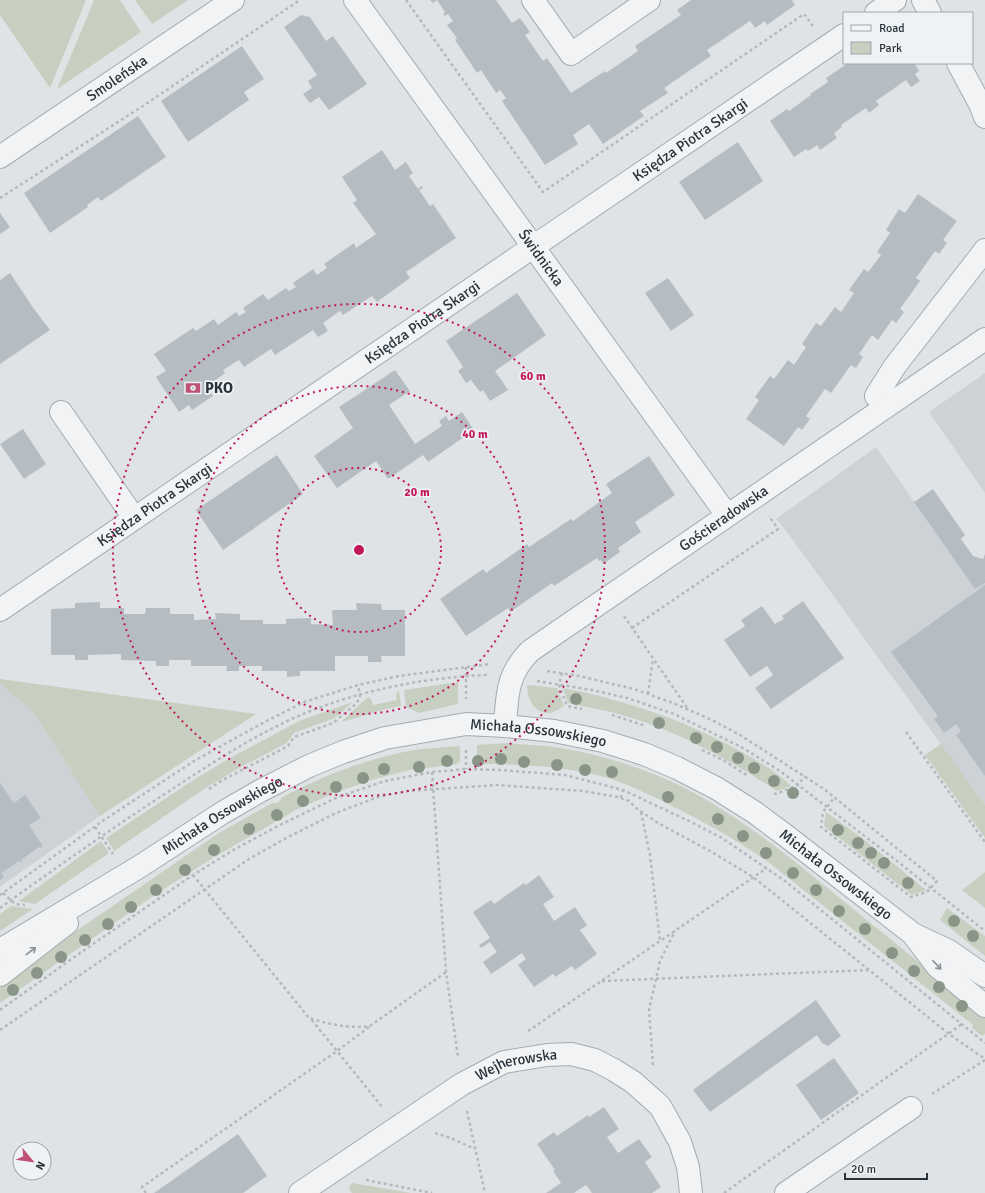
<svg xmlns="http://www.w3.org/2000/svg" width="985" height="1193" font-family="Signika,sans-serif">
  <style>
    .built { fill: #cdd2d7 }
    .green { fill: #c7cfc1 }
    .building { fill: #b6bdc2 }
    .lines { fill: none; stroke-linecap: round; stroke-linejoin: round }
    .minor-casing { stroke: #a5abaf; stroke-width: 24 }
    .path { stroke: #b5b9bd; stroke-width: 2.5; stroke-dasharray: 3 3; stroke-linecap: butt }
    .minor { stroke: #f1f3f5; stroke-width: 22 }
    .tree { fill: #899586 }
    .oneway { stroke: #8d9398 }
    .ring { fill: none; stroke: #c2185b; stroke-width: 2; stroke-dasharray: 2 4 }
    .labels { text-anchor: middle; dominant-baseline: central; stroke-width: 3.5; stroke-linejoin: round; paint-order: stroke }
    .street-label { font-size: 15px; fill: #29333b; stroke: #eef2f4 }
    .poi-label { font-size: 15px; font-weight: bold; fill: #29333b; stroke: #eef2f4; text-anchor: start }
    .centre { fill: #c2185b; stroke: #eef2f4; stroke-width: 2 }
    .ring-label { font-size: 12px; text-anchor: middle; font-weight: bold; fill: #c2185b; stroke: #eef2f4; stroke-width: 3.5; stroke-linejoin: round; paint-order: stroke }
  </style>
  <rect width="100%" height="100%" fill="#dfe3e6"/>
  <!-- built -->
  <path class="built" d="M 985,373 L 985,493 L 929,412 Z
    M 876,447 L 975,589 L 985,583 L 985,805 L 790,536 L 776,519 Z
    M 0,684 L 32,711 L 100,816 L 0,887 Z"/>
  <!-- green -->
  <path class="green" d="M 0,0 L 86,0 L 50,88 L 0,15 Z
    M 94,0 L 120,0 L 141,32 L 57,89 Z
    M 135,0 L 188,0 L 152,24 Z
    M 0,679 L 256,714 L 100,816 L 32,711 L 0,684 Z
    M 458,682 L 458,704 L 419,713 L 406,707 L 404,690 Z
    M 527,685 L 557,688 L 564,706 C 560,708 555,712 550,713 C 534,714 527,698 527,685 Z
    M 563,688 C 624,700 683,719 738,750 C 756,760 776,771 791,786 L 777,791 C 728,759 678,731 622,715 C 604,710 586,707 568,703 Z
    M 398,691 L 399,691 L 401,706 L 386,709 L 345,721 L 342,721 L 368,697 L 371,699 L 373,705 L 397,700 L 396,694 Z
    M 353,702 L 335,718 L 294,733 L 287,743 L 237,769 L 201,791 L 114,851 L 106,838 L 195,779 L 230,758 L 299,721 Z
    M 508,743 C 523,745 539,745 554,747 C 596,753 640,767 679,785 C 721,806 761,835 798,864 L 985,1016 L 985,1034 L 982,1036 L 972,1028 L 973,1025 L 767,861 C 739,842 710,825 680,810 C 655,797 629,784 601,776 C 562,766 518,764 477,764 L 475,761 L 475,755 L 477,755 L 477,745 Z
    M 941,744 L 985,805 L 985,838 L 925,755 Z
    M 460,746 L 460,761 L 458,764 L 410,770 L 375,779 L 334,793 L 296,810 L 216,856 L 159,892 L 0,1003 L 0,988 L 9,980 L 13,980 L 17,974 L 31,962 L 219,833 L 272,803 C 277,804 280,802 282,797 C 324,776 367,758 414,750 C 429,748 445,747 460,746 Z
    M 826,812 L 862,838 L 926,890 L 912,895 L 824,826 Z
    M 101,841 L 109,853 L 35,904 L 19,901 Z
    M 985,872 L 985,908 L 962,890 Z
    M 11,906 L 33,909 L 0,931 L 0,914 Z
    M 947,908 L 985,936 L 985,956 L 940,920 Z
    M 352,1183 L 411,1193 L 352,1193 L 349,1188 Z"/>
  <!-- building -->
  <path class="building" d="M 430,0 L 496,0 L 512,23 L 520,18 L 530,32 L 525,35 L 543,61 L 547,58 L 571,93 L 605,71 L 606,73 L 638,51 L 635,46 L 681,15 L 677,10 L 691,0 L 792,0 L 795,5 L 767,25 L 765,21 L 755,28 L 750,21 L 707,50 L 711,56 L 664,88 L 668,93 L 640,111 L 644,116 L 603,144 L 589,124 L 573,135 L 578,144 L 545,165 L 502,101 L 506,98 L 500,90 L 496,93 L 481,70 L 477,73 L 455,40 L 457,38 L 447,25 L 453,21 L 448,14 L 445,16 L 443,14 L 445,12 L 437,0 L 433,3 Z
    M 301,15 L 310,17 L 326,41 L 333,36 L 367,84 L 329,110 L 319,97 L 310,103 L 303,94 L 312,88 L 308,81 L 317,75 L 284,27 Z
    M 242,46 L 264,79 L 244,92 L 249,100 L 188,142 L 161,101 Z
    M 848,63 L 914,63 L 919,71 L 915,74 L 920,81 L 911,87 L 906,80 L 876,101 L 879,105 L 869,113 L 866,108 L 841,125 L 842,127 L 834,133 L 837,138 L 820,150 L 817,145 L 808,151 L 806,149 L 794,157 L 770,121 L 787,109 L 789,111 L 811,95 L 810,94 L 828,82 L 826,78 Z
    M 138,116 L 166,157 L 101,201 L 98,197 L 87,205 L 88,207 L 50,233 L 24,193 Z
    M 738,142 L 763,181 L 705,220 L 679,182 Z
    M 382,150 L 395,170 L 406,162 L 413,173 L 409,176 L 418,189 L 421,186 L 423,188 L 419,190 L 430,206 L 433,204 L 456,238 L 406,272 L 410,278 L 377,302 L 372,296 L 343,315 L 340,311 L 323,323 L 328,331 L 318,337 L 313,330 L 275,355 L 271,349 L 244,367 L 239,360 L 223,370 L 225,373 L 213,382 L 217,387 L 210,392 L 213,396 L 192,410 L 189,405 L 179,412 L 156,377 L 166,371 L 154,354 L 193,328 L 196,331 L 214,319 L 218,325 L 236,312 L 239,316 L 246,312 L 243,308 L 263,294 L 268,300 L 286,288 L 289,291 L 296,287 L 293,283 L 313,269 L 317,275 L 327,268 L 324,264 L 354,243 L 356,248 L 376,234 L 353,203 L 357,200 L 342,177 Z
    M 918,194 L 957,221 L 943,240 L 947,243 L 939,254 L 935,251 L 916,278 L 920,281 L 900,309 L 904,312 L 896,323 L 892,320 L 878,340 L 872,335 L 859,354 L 863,357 L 856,368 L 851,365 L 831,393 L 825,389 L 806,416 L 810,419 L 802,430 L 798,427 L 784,446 L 746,419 L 759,400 L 755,397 L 770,376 L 774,379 L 788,360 L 794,365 L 806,347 L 802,344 L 816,323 L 821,326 L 835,307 L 841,312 L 854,293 L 849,290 L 864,269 L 868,272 L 881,255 L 877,252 L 890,233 L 886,230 L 899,209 L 905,213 Z
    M 0,213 L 10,227 L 0,234 Z
    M 10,273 L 34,309 L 50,330 L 0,364 L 0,280 Z
    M 668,278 L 694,315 L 671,331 L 645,293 Z
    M 517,293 L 546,335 L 495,371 L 508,390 L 490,401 L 483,390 L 480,392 L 471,380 L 466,383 L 458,371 L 463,367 L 446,341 Z
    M 395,370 L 410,391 L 389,405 L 415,444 L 442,426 L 439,421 L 446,416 L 449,421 L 462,412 L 474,430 L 428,462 L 423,455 L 388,479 L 376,461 L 337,488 L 314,456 L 353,428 L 339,407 Z
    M 23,429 L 46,464 L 24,479 L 0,444 Z
    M 277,455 L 303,494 L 223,550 L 196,510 Z
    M 649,456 L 675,495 L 635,522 L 641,532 L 618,548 L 620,552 L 603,564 L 601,560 L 599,561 L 597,558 L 554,586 L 552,583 L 510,612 L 508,608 L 466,636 L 440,599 L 483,569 L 486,573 L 527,544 L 529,547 L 571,519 L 573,521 L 612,493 L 606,484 Z
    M 933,489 L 965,535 L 961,539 L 973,556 L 983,559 L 985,554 L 985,583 L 975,589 L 914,502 Z
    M 985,585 L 985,776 L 956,735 L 961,731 L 956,724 L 944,733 L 934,719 L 938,716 L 891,652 Z
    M 803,601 L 844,658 L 771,709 L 755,688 L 773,675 L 767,666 L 750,677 L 724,640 L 745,626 L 741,620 L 762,606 L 775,624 L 784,619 L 782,616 Z
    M 100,602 L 100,608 L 124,608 L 124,614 L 145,614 L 146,608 L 170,608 L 170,614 L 194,614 L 194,620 L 216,619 L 215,613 L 240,614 L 240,620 L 263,620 L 263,624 L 286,624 L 286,619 L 311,618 L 311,624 L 333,625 L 332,610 L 357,610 L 356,603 L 381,604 L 382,610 L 405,610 L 405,656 L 381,656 L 382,662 L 368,662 L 368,656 L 335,656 L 335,671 L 300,671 L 300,676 L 287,677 L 287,671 L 262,671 L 262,666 L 239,666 L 239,671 L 226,671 L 227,666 L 191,666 L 191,660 L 169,660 L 169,666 L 156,666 L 156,661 L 121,660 L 121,654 L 88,655 L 88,660 L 75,660 L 75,655 L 51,655 L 51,609 L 75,608 L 75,603 Z
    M 0,783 L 14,803 L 25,795 L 41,818 L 29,825 L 43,846 L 41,848 L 39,847 L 22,859 L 23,860 L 20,862 L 19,861 L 1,873 L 4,877 L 0,880 Z
    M 539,875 L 554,897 L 543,904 L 554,921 L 575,907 L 587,925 L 580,930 L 597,954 L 575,970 L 572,966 L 555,977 L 553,974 L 534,987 L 518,965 L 526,959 L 522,953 L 491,974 L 483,962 L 497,952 L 490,942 L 481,948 L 479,945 L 490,938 L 473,912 L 491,900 L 494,904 L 524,883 L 526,885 Z
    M 816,1000 L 841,1036 L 828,1046 L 822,1043 L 817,1035 L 710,1112 L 693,1090 Z
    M 834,1058 L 859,1093 L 821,1120 L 796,1085 Z
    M 604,1107 L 619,1129 L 607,1137 L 618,1153 L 639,1139 L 652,1157 L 645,1162 L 661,1187 L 652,1193 L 592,1193 L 586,1185 L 574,1193 L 546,1193 L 561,1183 L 553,1171 L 555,1170 L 537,1144 L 554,1132 L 557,1136 L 588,1115 L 589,1117 Z
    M 238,1134 L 267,1176 L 243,1193 L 154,1193 Z"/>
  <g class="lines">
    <!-- minor casing -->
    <g class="minor-casing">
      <g id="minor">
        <path id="s1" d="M 355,0 L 727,515"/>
        <path d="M 533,0 L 571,54 L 649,0"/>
        <path d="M 923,0 L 930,13"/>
        <path d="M 876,13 L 895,0"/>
        <path d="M 958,63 L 980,104 L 985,117"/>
        <path id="s2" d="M 0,157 L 233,0"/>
        <path d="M 876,396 L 895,366 L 985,250"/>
        <path d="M 61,412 L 134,518"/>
        <path id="s3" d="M 0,610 L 844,35"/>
        <path id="s4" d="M 505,726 C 507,695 507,674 530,651 L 985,339"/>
        <path d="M 915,937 L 937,966 L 985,1006"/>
        <path id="s5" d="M 0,950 L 139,867 L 222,813 L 260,791 L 309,766 L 343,752 L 385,738 L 466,724 L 505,726 L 554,731 L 603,741 L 644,754 L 677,768 L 716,788 L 754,812 L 785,835 L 913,934 L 949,951 L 985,976"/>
        <path d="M 0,975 L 67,923"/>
        <path id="s6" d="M 300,1193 L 462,1084 L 504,1062 L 547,1055 L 571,1054 L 595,1060 L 614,1070 L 633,1082 L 660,1106 L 680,1142 L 688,1167 L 691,1193"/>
        <path d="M 786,1193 L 911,1108"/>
      </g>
    </g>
    <!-- path -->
    <path class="path" d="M 406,0 L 543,192 L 804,14 L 813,26
      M 0,198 L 146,104 L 300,0
      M 624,616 L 688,709
      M 632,628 L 778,529 L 769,516
      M 466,667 L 466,699
      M 547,671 L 579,676 L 634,689 L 673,703 L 712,720 L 740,735 L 824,789 L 937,881 L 927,892 L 911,897 L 821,827 L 823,812 L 834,798
      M 562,673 L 559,685 L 567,706 L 582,709
      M 537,681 L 592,690 L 627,698 L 674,714 L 743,748 L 780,771 L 897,861 L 985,931
      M 648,694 L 653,659
      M 612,715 L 646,726
      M 906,732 L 985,842
      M 466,750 L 466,769
      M 702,750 L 723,760 L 748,776
      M 432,772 L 446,972 L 458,1057
      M 209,789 L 221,781 L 288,746 L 294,737 L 333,723 L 357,703 L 360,696 L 358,685
      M 774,793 L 776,794 L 798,785 L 805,776
      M 621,798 L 623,790
      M 641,812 L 650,855 L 660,941
      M 95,827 L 113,854
      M 193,875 L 309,1018 C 328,1024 350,1029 370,1026 L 446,972
      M 3,893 L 15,904 L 25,905
      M 0,895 L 104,820 L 194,761 L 259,725 L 304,702 L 358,685 L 399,676 L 490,664
      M 0,908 C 57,867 115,826 174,788 C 218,759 264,729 313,710 C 367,689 429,677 487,675
      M 602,981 L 870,970
      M 0,1010 L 83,951 L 193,875 L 235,849 L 278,826 L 338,797 L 385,781 L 432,772 L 466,769 L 500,770 L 565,775 L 623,790 L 691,822 L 722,838 L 785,881 L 985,1043
      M 369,1027 L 337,1051 L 383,1108
      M 0,1030 L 249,859 L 288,837 L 336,813 L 378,797 L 407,791 L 497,785 L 582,791 L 618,797 L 629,801 L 636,808 L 658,823 L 710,851 L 753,877 L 949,1034 L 985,1059
      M 528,1031 L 767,868
      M 653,1065 L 649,1010 L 660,961 L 675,931
      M 932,1094 L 985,1060
      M 467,1111 L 485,1193
      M 435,1133 L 451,1138 L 475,1149
      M 366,1180 L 432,1193
      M 146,1193 L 142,1187 L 337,1051 L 310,1018
      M 724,1193 L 962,1024"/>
    <!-- minor -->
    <use href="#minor" class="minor"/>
  </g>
  <!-- trees -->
  <g class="tree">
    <circle cx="576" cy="699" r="6"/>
    <circle cx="659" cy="723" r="6"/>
    <circle cx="696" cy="738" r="6"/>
    <circle cx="717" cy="747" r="6"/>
    <circle cx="738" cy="758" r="6"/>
    <circle cx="501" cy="759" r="6"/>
    <circle cx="447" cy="761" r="6"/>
    <circle cx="478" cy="761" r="6"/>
    <circle cx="524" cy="762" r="6"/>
    <circle cx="557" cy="765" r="6"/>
    <circle cx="419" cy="767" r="6"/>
    <circle cx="754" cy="768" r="6"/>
    <circle cx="384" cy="769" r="6"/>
    <circle cx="585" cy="770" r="6"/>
    <circle cx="612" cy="772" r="6"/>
    <circle cx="363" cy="778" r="6"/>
    <circle cx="774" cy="781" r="6"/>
    <circle cx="336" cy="787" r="6"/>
    <circle cx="793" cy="793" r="6"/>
    <circle cx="668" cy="797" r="6"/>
    <circle cx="303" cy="801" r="6"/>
    <circle cx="277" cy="815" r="6"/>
    <circle cx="718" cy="819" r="6"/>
    <circle cx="249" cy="829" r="6"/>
    <circle cx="838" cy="830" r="6"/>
    <circle cx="743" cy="836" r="6"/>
    <circle cx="858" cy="843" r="6"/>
    <circle cx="214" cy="850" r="6"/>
    <circle cx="766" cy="853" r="6"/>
    <circle cx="871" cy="853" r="6"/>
    <circle cx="884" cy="863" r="6"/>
    <circle cx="185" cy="870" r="6"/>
    <circle cx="793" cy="873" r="6"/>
    <circle cx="908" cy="883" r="6"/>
    <circle cx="156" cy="890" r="6"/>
    <circle cx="816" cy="890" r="6"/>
    <circle cx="131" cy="907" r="6"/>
    <circle cx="839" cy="911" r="6"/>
    <circle cx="954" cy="921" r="6"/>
    <circle cx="108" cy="924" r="6"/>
    <circle cx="865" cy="929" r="6"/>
    <circle cx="973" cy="936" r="6"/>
    <circle cx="85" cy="940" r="6"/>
    <circle cx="892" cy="953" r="6"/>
    <circle cx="61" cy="957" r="6"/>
    <circle cx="914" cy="971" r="6"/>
    <circle cx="37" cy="973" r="6"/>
    <circle cx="939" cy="987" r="6"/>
    <circle cx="13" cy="990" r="6"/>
    <circle cx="962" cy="1006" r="6"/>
  </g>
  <!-- one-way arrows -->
  <defs><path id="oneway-shaft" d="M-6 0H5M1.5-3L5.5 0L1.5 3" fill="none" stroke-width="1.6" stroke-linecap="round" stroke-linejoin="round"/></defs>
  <g class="oneway">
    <use href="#oneway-shaft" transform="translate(31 951) rotate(-37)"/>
    <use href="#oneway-shaft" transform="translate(937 965) rotate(47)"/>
  </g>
  <!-- distance rings -->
  <g class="ring">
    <circle cx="359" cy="550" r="82"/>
    <circle cx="359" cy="550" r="164"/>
    <circle cx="359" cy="550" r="246"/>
  </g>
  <!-- icons -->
  <defs>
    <g id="bank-bare" transform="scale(1.2)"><path d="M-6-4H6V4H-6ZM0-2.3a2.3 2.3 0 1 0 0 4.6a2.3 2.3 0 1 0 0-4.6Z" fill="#be5175" stroke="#eef2f4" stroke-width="2.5" paint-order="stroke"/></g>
  </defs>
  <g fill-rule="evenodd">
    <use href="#bank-bare" x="193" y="388"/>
  </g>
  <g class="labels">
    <!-- street labels -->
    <g class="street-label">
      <text stroke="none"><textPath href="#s2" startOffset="141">Smoleńska</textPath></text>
      <text stroke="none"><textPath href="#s3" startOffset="835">Księdza Piotra Skargi</textPath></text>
      <text stroke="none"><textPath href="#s1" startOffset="318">Świdnicka</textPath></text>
      <text stroke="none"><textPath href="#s3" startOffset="511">Księdza Piotra Skargi</textPath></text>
      <text stroke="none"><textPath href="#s3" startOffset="187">Księdza Piotra Skargi</textPath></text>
      <text stroke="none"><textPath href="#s4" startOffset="316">Gościeradowska</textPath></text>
      <text stroke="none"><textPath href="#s5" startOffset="596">Michała Ossowskiego</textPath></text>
      <text stroke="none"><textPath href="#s5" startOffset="260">Michała Ossowskiego</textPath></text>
      <text stroke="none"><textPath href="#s5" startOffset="932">Michała Ossowskiego</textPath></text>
      <text stroke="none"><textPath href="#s6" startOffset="254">Wejherowska</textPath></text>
    </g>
    <!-- poi labels -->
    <g class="poi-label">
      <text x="205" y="388">PKO</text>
    </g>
  </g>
  <circle cx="359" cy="550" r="6" class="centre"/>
  <g class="ring-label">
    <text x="533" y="380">60 m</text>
    <text x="475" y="438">40 m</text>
    <text x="417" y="496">20 m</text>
  </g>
  <!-- legend -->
  <rect x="843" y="12" width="130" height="52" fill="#eef2f4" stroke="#9fa6aa"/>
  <rect x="851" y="25" width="20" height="6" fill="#f1f3f5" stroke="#9fa6aa"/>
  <text x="879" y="32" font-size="12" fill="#29333b">Road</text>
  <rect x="851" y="42" width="20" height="12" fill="#c7cfc1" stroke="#9fa6aa"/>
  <text x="879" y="52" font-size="12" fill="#29333b">Park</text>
  <!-- north arrow -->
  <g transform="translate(32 1161) rotate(119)"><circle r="19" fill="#eef2f4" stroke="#9fa6aa"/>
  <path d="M0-3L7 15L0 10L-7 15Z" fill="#be5175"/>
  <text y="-6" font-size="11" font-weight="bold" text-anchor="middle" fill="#29333b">N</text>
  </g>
  <!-- scale -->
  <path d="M845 1173v6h82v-6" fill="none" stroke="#29333b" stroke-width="2"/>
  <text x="851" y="1173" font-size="12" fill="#29333b" stroke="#eef2f4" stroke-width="3" paint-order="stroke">20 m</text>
</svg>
